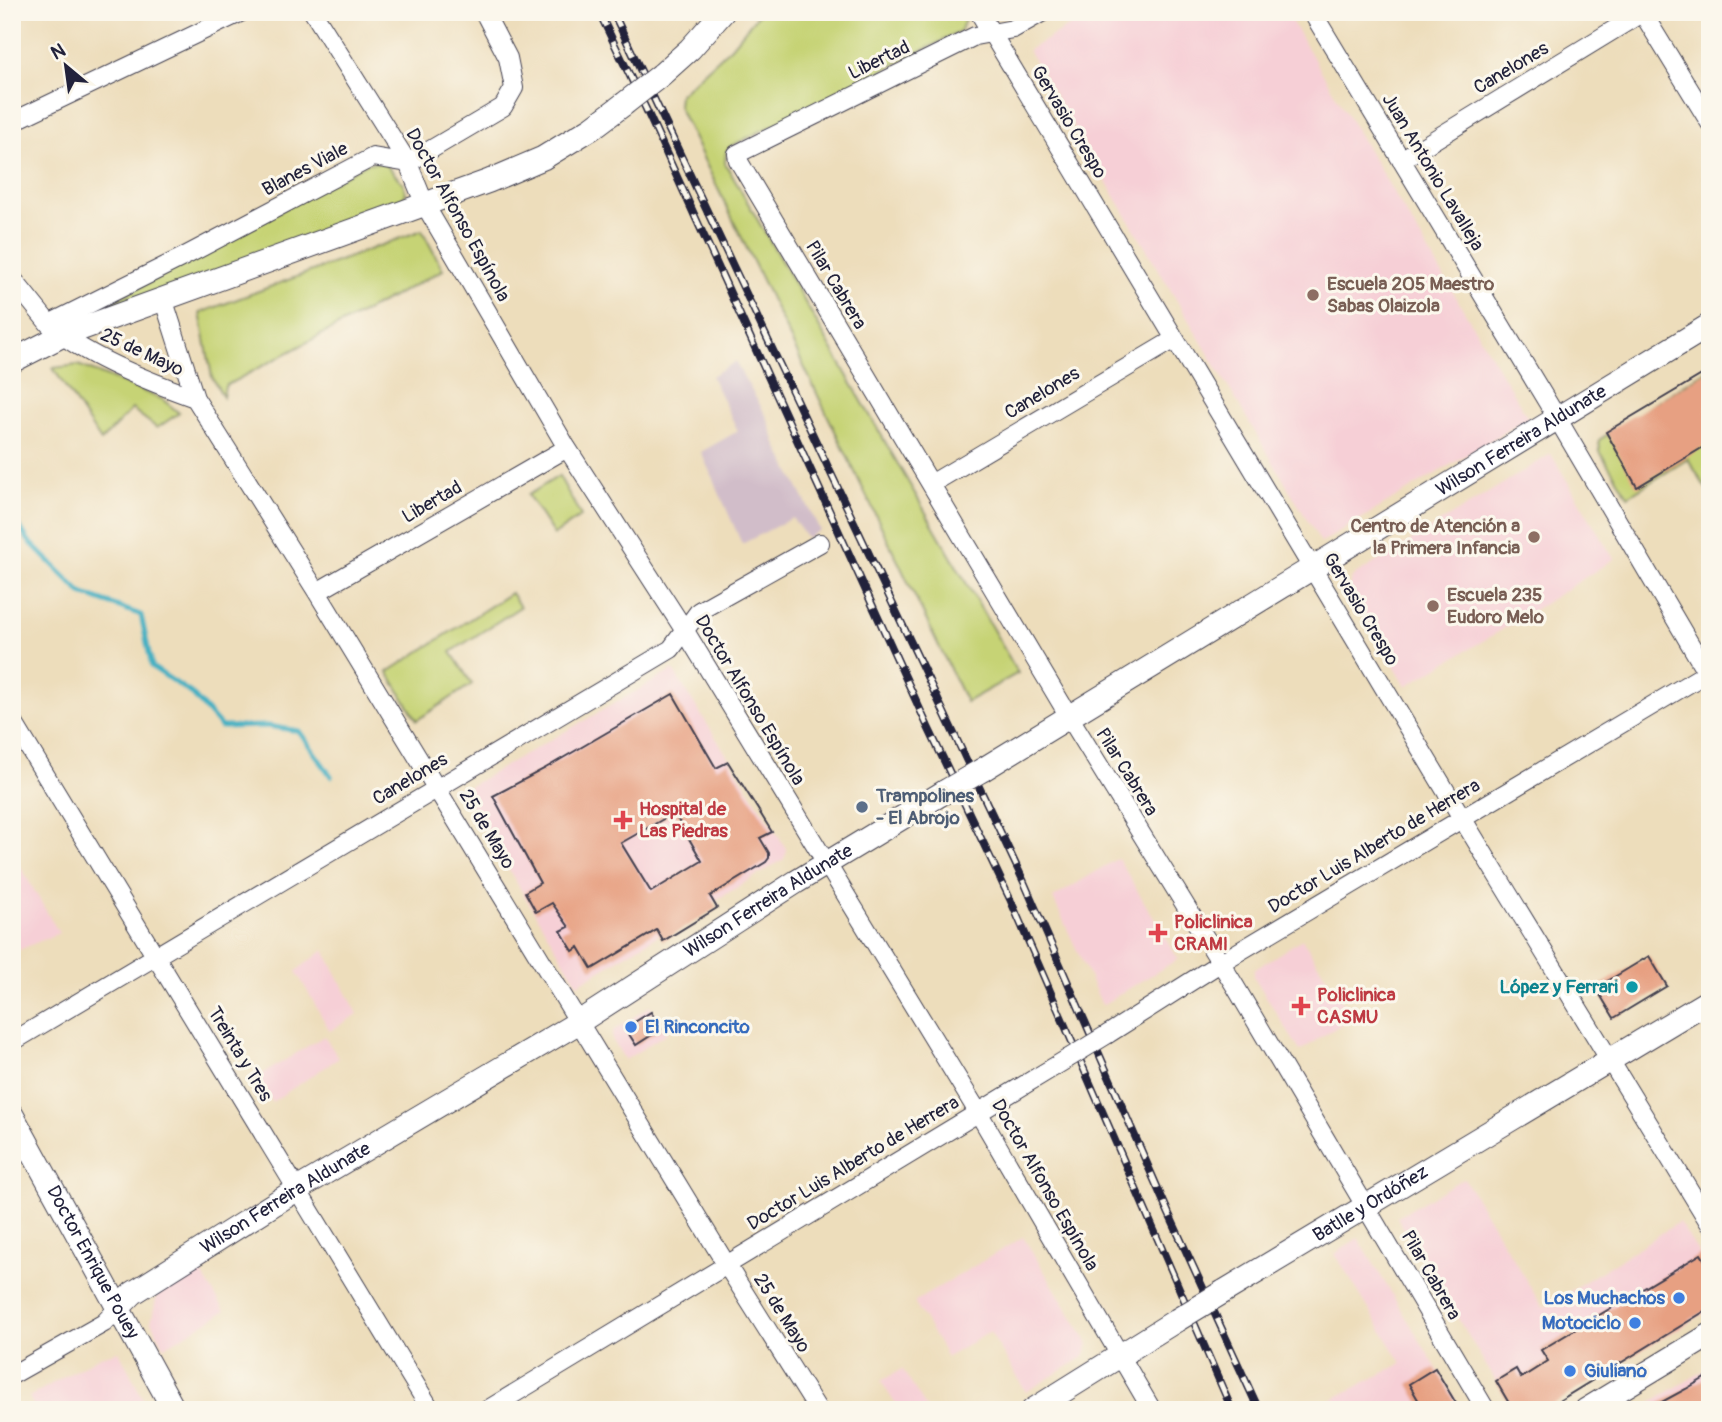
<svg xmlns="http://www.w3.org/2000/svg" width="1722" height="1422" font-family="Pangolin,sans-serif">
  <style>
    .built { fill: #f6cfd6 }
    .industrial { fill: #d1bdc9 }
    .green { fill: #c6d374; stroke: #747a58; stroke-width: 2 }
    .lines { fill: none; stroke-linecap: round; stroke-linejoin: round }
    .stream { stroke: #44b0c2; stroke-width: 5 }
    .building { fill: #e7a082; fill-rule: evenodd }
    .minor-casing { stroke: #403e4e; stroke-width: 20 }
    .tertiary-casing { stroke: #403e4e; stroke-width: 25 }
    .minor { stroke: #fff; stroke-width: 18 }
    .tertiary { stroke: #fff; stroke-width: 23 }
    .rail-casing { stroke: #22223b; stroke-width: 8 }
    .rail { stroke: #fbf7ec; stroke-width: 5; stroke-dasharray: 16; stroke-linecap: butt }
    .minor-bridge-casing { stroke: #403e4e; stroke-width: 20; stroke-linecap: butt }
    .tertiary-bridge-casing { stroke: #403e4e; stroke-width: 25; stroke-linecap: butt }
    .minor-bridge { stroke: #fff; stroke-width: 18 }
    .tertiary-bridge { stroke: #fff; stroke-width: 23 }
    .education-dot { fill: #8d6e63; stroke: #fbf7ec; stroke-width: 2.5 }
    .service-dot { fill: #5c6f8a; stroke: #fbf7ec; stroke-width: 2.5 }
    .health-dot { fill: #e0444e; stroke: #fbf7ec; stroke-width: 2.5 }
    .culture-dot { fill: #0f9aa8; stroke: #fbf7ec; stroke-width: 2.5 }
    .shop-dot { fill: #3f7fe0; stroke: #fbf7ec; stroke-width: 2.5 }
    .labels { text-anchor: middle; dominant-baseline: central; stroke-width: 6; stroke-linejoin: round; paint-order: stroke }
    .street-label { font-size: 19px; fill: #22223b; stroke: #fbf7ec }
    .education-label { font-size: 19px; font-weight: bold; fill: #785e54; stroke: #fbf7ec; text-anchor: start }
    .service-label { font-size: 19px; font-weight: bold; fill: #4e5e75; stroke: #fbf7ec; text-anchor: start }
    .health-label { font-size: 19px; font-weight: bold; fill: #be3a42; stroke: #fbf7ec; text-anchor: start }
    .culture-label { font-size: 19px; font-weight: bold; fill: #0d838f; stroke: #fbf7ec; text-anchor: end }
    .shop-label { font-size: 19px; font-weight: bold; fill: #366cbe; stroke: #fbf7ec; text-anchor: start }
  </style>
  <rect width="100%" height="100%" fill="#fbf7ec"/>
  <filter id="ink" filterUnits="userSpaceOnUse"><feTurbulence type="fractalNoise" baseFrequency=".0143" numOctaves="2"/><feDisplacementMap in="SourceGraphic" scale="14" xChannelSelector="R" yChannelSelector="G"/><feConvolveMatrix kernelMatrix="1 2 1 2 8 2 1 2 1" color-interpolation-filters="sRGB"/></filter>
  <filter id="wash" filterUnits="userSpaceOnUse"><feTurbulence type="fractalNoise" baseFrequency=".00686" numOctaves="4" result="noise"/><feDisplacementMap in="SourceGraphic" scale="28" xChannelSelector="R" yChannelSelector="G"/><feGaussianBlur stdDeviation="1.57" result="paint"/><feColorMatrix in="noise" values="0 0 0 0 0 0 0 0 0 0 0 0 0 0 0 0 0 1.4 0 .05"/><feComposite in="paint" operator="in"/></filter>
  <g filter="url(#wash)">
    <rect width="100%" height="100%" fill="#edddbb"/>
    <!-- built -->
    <path class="built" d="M 1094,12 L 1286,12 L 1528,418 L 1321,543 L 1028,50 Z
      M 1551,454 L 1614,559 L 1517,621 L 1406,686 L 1349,591 L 1352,577 Z
      M 673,670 L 787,850 L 784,859 L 578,984 L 461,791 Z
      M 12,852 L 59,933 L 12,953 Z
      M 1118,858 L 1178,959 L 1102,1005 L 1053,898 Z
      M 1302,939 L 1352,1017 L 1300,1051 L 1254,977 L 1254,970 Z
      M 324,950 L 358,1014 L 330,1031 L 296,971 Z
      M 650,1006 L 667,1033 L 625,1060 L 612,1039 L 613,1031 Z
      M 324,1036 L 339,1058 L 272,1102 L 258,1077 Z
      M 1464,1178 L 1543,1308 L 1679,1222 L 1710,1271 L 1710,1310 L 1541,1410 L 1513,1410 L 1397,1217 Z
      M 1023,1237 L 1089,1344 L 1084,1357 L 1026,1392 L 990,1332 L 947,1357 L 914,1302 Z
      M 1358,1238 L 1462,1410 L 1312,1410 L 1402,1363 L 1335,1254 Z
      M 199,1269 L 225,1311 L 165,1347 L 151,1322 L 157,1295 Z
      M 119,1351 L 144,1401 L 129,1410 L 36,1410 L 29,1397 L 100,1356 Z
      M 1710,1367 L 1710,1410 L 1638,1410 Z
      M 902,1369 L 928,1410 L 899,1410 L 881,1381 Z"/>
    <!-- industrial -->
    <path class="industrial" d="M 735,362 L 767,417 L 777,446 L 820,530 L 807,538 L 792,518 L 742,544 L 701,452 L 738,431 L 711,376 Z"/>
    <!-- green -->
    <path class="green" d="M 760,12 L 964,12 L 966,17 L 960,32 L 731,146 L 726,152 L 725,163 L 1018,673 L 966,702 L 678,106 L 679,95 L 731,47 Z
      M 383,162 L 403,183 L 406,193 L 403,198 L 396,202 L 90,322 L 74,323 L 367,163 Z
      M 422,230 L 443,270 L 225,386 L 223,397 L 212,377 L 200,313 Z
      M 78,365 L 162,399 L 179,413 L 157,428 L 132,409 L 101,441 L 53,368 Z
      M 1707,370 L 1710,375 L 1710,495 L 1688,459 L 1628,496 L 1600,452 L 1599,440 Z
      M 559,476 L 581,516 L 554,535 L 528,495 Z
      M 511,593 L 520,607 L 451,652 L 472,684 L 417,720 L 388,672 Z"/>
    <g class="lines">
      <!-- stream -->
      <path class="stream" d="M 12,514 L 28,540 L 81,593 L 141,615 L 152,667 L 191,693 L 221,727 L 268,726 L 299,731 L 331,776"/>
    </g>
    <g id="blocks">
      <!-- building -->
      <path class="building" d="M 1710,370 L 1710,443 L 1637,487 L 1606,432 Z
        M 673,694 L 716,768 L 728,762 L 772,832 L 760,838 L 769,853 L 769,858 L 766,862 L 710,896 L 717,908 L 663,941 L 657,930 L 592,969 L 579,947 L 573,951 L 561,931 L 569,927 L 552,903 L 536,912 L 525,892 L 540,883 L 493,796 L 544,769 ZM 674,813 L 702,861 L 651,892 L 621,843 Z
        M 1649,956 L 1667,986 L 1614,1018 L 1596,988 Z
        M 651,1012 L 661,1029 L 636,1045 L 625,1028 Z
        M 1701,1254 L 1710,1269 L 1710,1308 L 1544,1410 L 1513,1410 L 1496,1381 L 1516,1369 L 1521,1378 L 1548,1361 L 1541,1350 Z
        M 1435,1368 L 1460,1410 L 1424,1410 L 1409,1384 Z
        M 1710,1375 L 1710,1410 L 1647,1410 L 1686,1389 Z"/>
    </g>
  </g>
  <g filter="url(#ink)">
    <use href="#blocks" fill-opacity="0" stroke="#403e4e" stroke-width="2"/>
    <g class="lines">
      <!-- minor casing -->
      <g class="minor-casing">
        <path id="minor" d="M 313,12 L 408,163 L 425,205 L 567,448 L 685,631 L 978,1112 L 1152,1410
          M 979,12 L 1462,818 L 1710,1224
          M 1043,12 L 1013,29 L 975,36 L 737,154 L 738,160 L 1070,718 L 1235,986 L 1486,1410
          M 1312,12 L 1557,418 L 1710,678
          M 1642,12 L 1710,123
          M 12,122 L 242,12
          M 1401,160 L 1643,12
          M 12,278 L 49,324
          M 163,298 L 195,398 L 317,592 L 726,1264 L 818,1410
          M 195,398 C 153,383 81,355 49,324 L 183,257 L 373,157 L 408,163 L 503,107 L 514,88 L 508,58 L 484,12
          M 931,484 L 1175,339
          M 317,592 L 567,448
          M 12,720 L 431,1410
          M 1108,1034 L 1220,963 L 1710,671
          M 12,1042 L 671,649 L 699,611 L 820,543
          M 12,1375 L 104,1323 L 118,1308
          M 487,1410 L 1067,1059"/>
      </g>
      <!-- tertiary casing -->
      <g class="tertiary-casing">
        <g id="tertiary">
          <path d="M 661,75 L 690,49 L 723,12"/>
          <path d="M 12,361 L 61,336 L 489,181 L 543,158 L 592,128 L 624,104"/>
          <path id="s1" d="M 982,770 L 1710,325"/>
          <path id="s2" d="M 12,1115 L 174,1410"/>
          <path id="s3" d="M 1223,1292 L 1710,1000"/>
          <path id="s4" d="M 118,1308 L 133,1293 L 296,1190 L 579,1022 L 796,882 L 946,791"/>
          <path d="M 1033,1410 L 1177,1320"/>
          <path d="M 1586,1410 L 1710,1335"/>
        </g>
      </g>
      <!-- minor -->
      <use href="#minor" class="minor"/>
      <!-- tertiary -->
      <use href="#tertiary" class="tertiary"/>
      <!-- rail casing -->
      <g class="rail-casing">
        <path id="rail" d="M 599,12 L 646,109 L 928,727 L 1010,899 L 1232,1410
          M 613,12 L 1024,882 L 1169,1214 L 1259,1410"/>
      </g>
      <!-- rail -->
      <use href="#rail" class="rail"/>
      <!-- minor-bridge casing -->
      <g class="minor-bridge-casing">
        <path id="minor-bridge" d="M 1067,1059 L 1108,1034"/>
      </g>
      <!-- tertiary-bridge casing -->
      <g class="tertiary-bridge-casing">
        <path id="tertiary-bridge" d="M 624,104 L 661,75
          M 946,791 L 982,770
          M 1177,1320 L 1223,1292"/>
      </g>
      <!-- minor-bridge -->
      <use href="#minor-bridge" class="minor-bridge"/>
      <!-- tertiary-bridge -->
      <use href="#tertiary-bridge" class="tertiary-bridge"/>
    </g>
  </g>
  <!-- markers -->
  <g class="education-dot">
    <circle cx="1313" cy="295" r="7"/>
    <circle cx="1534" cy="537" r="7"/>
    <circle cx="1433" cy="606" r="7"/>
  </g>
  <circle class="service-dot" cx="862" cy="807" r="7"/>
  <g class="health-dot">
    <path d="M619.5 809.5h7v7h7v7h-7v7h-7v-7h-7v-7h7z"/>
    <path d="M1154.5 922.5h7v7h7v7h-7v7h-7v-7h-7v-7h7z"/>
    <path d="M1297.5 995.5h7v7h7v7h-7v7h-7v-7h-7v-7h7z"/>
  </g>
  <circle class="culture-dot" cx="1632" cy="987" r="7"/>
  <g class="shop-dot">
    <circle cx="631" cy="1027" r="7"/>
    <circle cx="1679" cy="1298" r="7"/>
    <circle cx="1635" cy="1323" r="7"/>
    <circle cx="1570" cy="1371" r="7"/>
  </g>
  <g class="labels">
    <!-- street labels -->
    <g class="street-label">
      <text transform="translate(879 60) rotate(-26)">Libertad</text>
      <text transform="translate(1511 68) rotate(-31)">Canelones</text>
      <text transform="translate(1069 122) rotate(59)">Gervasio Crespo</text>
      <text transform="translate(305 169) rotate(-28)">Blanes Viale</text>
      <text transform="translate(1433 172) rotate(59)">Juan Antonio Lavalleja</text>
      <text transform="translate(458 215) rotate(61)">Doctor Alfonso Espínola</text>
      <text transform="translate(836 285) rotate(59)">Pilar Cabrera</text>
      <text transform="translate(142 352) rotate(25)">25 de Mayo</text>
      <text transform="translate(1042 393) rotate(-31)">Canelones</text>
      <text stroke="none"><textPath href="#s1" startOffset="632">Wilson Ferreira Aldunate</textPath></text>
      <text transform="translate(432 502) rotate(-30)">Libertad</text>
      <text transform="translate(1361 609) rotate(59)">Gervasio Crespo</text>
      <text transform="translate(750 700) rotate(59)">Doctor Alfonso Espínola</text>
      <text transform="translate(1127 772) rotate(58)">Pilar Cabrera</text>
      <text transform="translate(410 779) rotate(-31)">Canelones</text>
      <text transform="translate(487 829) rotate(59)">25 de Mayo</text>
      <text transform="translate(1374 846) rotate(-31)">Doctor Luis Alberto de Herrera</text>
      <text stroke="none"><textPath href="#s4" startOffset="768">Wilson Ferreira Aldunate</textPath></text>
      <text transform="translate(240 1054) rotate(59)">Treinta y Tres</text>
      <text transform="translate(853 1163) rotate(-31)">Doctor Luis Alberto de Herrera</text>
      <text transform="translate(1045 1185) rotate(60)">Doctor Alfonso Espínola</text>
      <text stroke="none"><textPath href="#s4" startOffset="201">Wilson Ferreira Aldunate</textPath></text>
      <text stroke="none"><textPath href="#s3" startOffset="172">Batlle y Ordóñez</textPath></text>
      <text stroke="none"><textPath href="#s2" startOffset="168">Doctor Enrique Pouey</textPath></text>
      <text transform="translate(1431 1275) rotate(60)">Pilar Cabrera</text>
      <text transform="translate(782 1313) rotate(58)">25 de Mayo</text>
    </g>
    <!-- education labels -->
    <g class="education-label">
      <text x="1327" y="284">Escuela 205 Maestro<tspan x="1327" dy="22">Sabas Olaizola</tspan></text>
      <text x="1520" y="526" text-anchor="end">Centro de Atención a<tspan x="1520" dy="22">la Primera Infancia</tspan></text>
      <text x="1447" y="595">Escuela 235<tspan x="1447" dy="22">Eudoro Melo</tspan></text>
    </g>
    <!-- service labels -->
    <g class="service-label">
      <text x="876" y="796">Trampolines<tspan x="876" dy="22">- El Abrojo</tspan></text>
    </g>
    <!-- health labels -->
    <g class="health-label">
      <text x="639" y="809">Hospital de<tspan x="639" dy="22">Las Piedras</tspan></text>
      <text x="1174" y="922">Policlinica<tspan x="1174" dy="22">CRAMI</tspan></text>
      <text x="1317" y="995">Policlinica<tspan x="1317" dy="22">CASMU</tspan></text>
    </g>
    <!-- culture labels -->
    <g class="culture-label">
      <text x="1618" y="987">López y Ferrari</text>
    </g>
    <!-- shop labels -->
    <g class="shop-label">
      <text x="645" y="1027">El Rinconcito</text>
      <text x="1665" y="1298" text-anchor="end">Los Muchachos</text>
      <text x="1621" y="1323" text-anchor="end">Motociclo</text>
      <text x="1584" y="1371">Giuliano</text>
    </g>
  </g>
  <!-- margin -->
  <rect width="1722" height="1422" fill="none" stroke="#fbf7ec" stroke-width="42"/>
  <!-- north arrow -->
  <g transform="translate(66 66) rotate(331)" stroke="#fbf7ec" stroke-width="5" paint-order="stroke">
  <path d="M0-5L12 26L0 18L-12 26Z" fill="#22223b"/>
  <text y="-10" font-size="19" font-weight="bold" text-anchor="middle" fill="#22223b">N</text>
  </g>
</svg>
